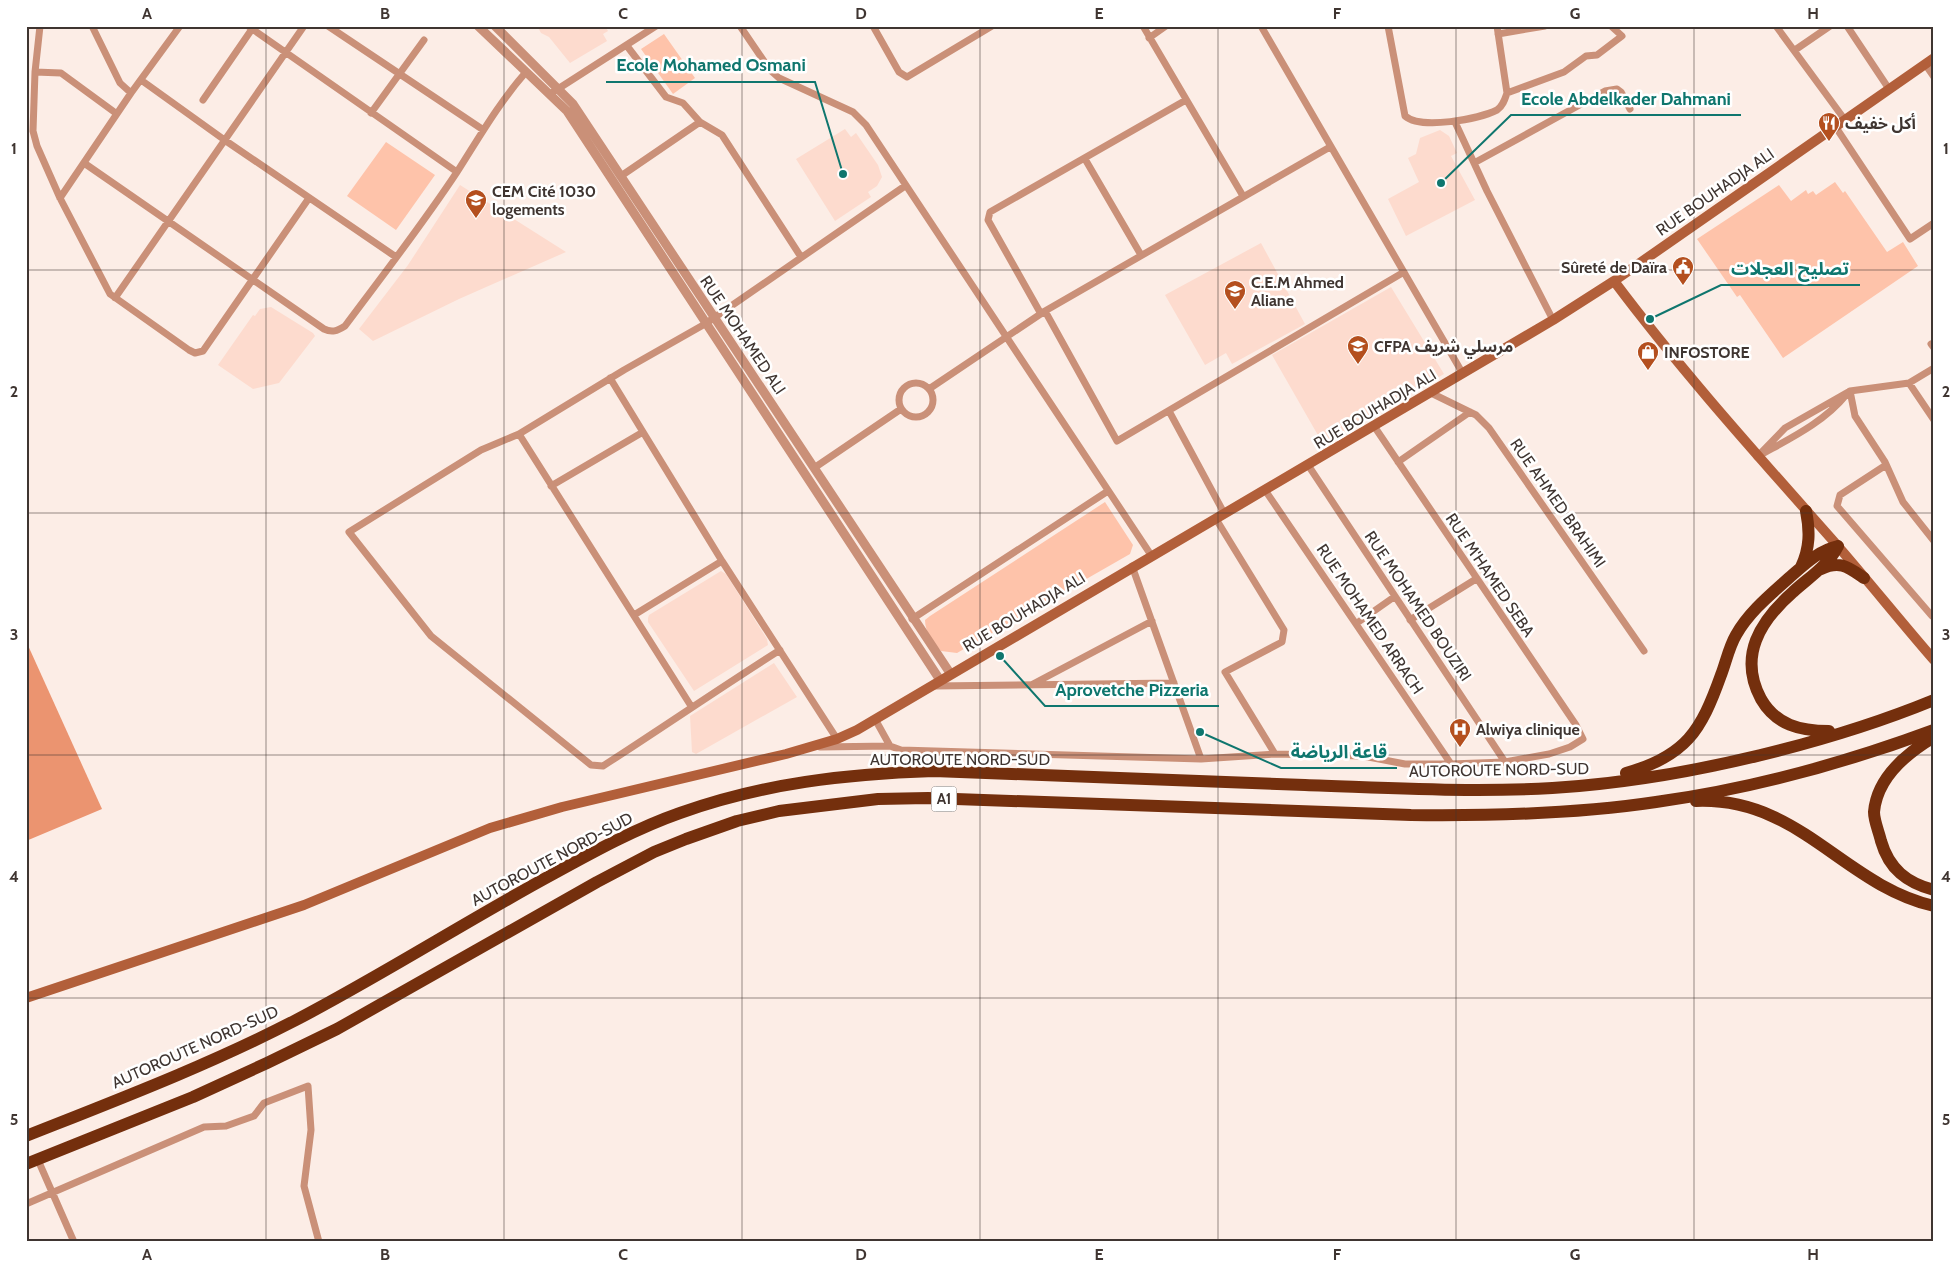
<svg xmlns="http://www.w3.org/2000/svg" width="1960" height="1268" font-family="Cabin,'Noto Sans Arabic',sans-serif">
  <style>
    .built { fill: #fddbce }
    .green { fill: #fec3aa }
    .forest { fill: #eb9470 }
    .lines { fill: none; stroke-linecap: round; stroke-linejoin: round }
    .minor { stroke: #ca9078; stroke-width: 7 }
    .tertiary { stroke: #ca9078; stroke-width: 9 }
    .secondary { stroke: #b25f3a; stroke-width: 10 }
    .motorway { stroke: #742f0d; stroke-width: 12 }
    .grid { fill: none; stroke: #3f3531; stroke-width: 1; stroke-opacity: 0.55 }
    .labels { text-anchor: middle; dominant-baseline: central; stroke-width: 5; stroke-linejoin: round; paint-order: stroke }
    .shield { fill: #fff; stroke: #79726f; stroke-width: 1 }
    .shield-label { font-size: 15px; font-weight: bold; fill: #3f3531 }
    .poi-label { font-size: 16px; font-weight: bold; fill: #3f3531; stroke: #fff; text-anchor: start }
    .street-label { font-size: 16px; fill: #3f3531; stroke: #fff }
    .leader { fill: none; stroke: #0f766e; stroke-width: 2 }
    .callout-dot { fill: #0f766e; stroke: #fff; stroke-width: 2 }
    .callout-label { font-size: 18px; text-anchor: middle; font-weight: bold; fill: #0f766e; stroke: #fff; stroke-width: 5; stroke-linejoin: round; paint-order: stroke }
    .neatline { fill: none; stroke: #3f3531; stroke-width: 2 }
    .grid-label { font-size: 16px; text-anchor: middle; font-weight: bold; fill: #3f3531 }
  </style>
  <rect width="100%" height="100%" fill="#fcede6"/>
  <!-- built -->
  <path class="built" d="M 537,26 L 605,26 L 608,31 L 603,34 L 607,41 L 570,63 L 549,37 L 541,33 Z
    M 845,129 L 851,137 L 856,133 L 878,165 L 882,177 L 877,186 L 868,192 L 871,197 L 835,221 L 796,159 Z
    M 1440,130 L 1449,136 L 1457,153 L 1451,156 L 1475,200 L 1406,236 L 1388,199 L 1419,182 L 1408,158 L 1416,154 L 1420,138 Z
    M 460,185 L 566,252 L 459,299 L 373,341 L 359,329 L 408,265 Z
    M 1261,243 L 1305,324 L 1232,364 L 1226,353 L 1205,365 L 1165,295 Z
    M 1391,287 L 1444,374 L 1323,444 L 1272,355 Z
    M 271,307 L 313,333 L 315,336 L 279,383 L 253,389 L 218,365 L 253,315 L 255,316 L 260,309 Z
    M 721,571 L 726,574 L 767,639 L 768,645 L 694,691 L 648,622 L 648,618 L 649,615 Z
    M 774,663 L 797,697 L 696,754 L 692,752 L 690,716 Z"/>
  <!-- green -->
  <path class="green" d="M 664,34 L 695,78 L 673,94 L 641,49 Z
    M 386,142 L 435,175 L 396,230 L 347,196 Z
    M 1835,182 L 1843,193 L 1845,191 L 1887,252 L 1903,242 L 1918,266 L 1783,358 L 1740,295 L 1737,297 L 1697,239 L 1779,185 L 1791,201 L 1806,190 L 1808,194 L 1813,191 L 1816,195 Z
    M 1105,502 L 1133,545 L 1130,554 L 957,653 L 941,651 C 933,642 925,632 925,620 L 930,616 Z"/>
  <!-- forest -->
  <path class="forest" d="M 26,641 L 102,809 L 26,841 Z"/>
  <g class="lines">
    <!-- minor -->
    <path class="minor" d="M 40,26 L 35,72 L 33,131 L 37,146 L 60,198 L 110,294 L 189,350 L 195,353 L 203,351 L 309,198
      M 92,26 L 120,83 L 131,93
      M 248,26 L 457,172
      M 328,26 L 482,129
      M 740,26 L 770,70 L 779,78 L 853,112 L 866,125 L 1151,555
      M 873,26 L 899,72 L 907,77 L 992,26
      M 1143,26 L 1243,196
      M 1261,26 L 1463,374
      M 1388,26 L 1405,116 C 1421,130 1479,119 1497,110 C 1503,106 1505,99 1507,93 L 1497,26
      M 1776,26 L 1845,120
      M 1847,26 L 1889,89
      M 1498,34 L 1545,26
      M 1149,38 L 1166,26
      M 627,46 L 666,97 L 683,103 L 700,122 L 722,135 L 801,257
      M 1795,50 L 1830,26
      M 1925,64 L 1934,77
      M 35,72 L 61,73 L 117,114
      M 141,80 L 226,141 L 396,257
      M 1507,93 L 1564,72 L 1586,56 L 1597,55 L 1622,36 L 1611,26
      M 550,94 L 656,26
      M 203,100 L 252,29
      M 371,113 L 424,40
      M 1455,122 L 1487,191 L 1553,320
      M 1835,126 L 1910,239 L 1934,223
      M 1085,159 L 1141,255
      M 84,163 L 324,329 C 332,333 337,331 345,326 C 383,275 422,225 457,172 C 480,136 498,104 526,72
      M 1474,163 L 1605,91 L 1617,89 L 1621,92 L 1630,109
      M 621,176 L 700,122
      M 60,198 L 131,93 L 180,26
      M 115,298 L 304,26
      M 1045,311 L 1117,441 L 1404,272
      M 1041,314 L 988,220 L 990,212 L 1186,100
      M 1931,344 L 1934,348
      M 1909,383 L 1934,420
      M899 400a17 17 0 1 1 34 0a17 17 0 1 1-34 0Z
      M 929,389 L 1045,311 L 1330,147
      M 1850,391 L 1855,416 L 1885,462 L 1903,502 L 1934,541
      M 1431,393 L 1476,415 L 1489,428 L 1644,651
      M 1169,411 L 1224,513
      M 643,432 L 722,561
      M 519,434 L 691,706
      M 1764,453 C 1793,437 1825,421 1846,395
      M 1757,457 L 1785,428 L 1850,391 L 1909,383 L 1934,368
      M 1398,462 L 1470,412
      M 1308,465 L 1505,762
      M 1886,465 L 1840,495 L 1837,506 L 1932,616
      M 814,468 L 901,409
      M 551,486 L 643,432 L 610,378
      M 1265,490 L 1451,764
      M 1216,519 L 1284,630 L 1282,642 L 1225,672 L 1275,754
      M 1132,566 L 1201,759
      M 634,615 L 722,561 L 837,739
      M 912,619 L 1108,491
      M 1410,620 L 1476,579
      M 1357,623 L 1394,597
      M 780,650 C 720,688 662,728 603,766 L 591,765 L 431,636 L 349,532 L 481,450 L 519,434 L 624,370 L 705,324 L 905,186
      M 1033,684 L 1152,621
      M 934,686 L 1174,683
      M 875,719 L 890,746
      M 820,747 L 890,746 L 901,750 L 1201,759 L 1275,754 L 1363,756 L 1405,764 L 1451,764 L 1505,762 L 1549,754 L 1570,747 L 1583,739 L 1576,725 L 1374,426
      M 38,1160 L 74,1242
      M 26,1204 L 204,1127 L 226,1126 L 254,1116 L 264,1103 L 308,1086 L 311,1130 L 304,1186 L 319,1242"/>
    <!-- tertiary -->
    <path class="tertiary" d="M 478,26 L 567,111 L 940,680
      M 495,26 L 573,104 L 950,673"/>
    <!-- secondary -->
    <path class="secondary" d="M 1614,281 C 1683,373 1760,458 1836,544 C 1869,582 1901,622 1934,660
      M 26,998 L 304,905 L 490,828 L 562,807 L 786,754 L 837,739 L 857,730 L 1553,320 L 1614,281 L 1934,58"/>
    <!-- motorway -->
    <path class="motorway" d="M 1801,567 C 1810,548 1810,531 1806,511
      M 1821,569 C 1840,560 1848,567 1864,578
      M 1829,731 C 1800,731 1776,725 1761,699 C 1738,656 1760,621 1793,592 C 1808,578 1828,566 1838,546
      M 1934,737 C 1907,753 1877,777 1874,812 C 1874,821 1879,832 1881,841 C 1889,869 1907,883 1934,890
      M 1626,773 C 1686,756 1701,731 1721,675 C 1726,662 1729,647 1736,635 C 1749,612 1770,595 1790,577 C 1804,565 1819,550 1838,546
      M 1696,801 C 1800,797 1843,885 1934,906
      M 26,1136 C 117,1100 209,1065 296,1020 C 384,974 468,920 555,873 C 595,851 637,828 680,813 C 764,783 846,774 934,771 C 1058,776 1181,780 1305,785 C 1396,788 1488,794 1579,786 C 1692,776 1829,743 1934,700
      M 26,1164 L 193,1097 L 267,1063 L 337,1029 L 597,882 L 654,852 L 686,839 L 737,821 L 779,811 L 878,799 L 928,798 L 1411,815 C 1493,816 1576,814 1656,802 C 1751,789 1845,763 1934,730"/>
  </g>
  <!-- grid -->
  <path class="grid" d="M 266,26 L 266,1242M 504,26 L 504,1242M 742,26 L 742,1242M 980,26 L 980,1242M 1218,26 L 1218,1242M 1456,26 L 1456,1242M 1694,26 L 1694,1242M 26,270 L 1934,270M 26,513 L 1934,513M 26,755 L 1934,755M 26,998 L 1934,998"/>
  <!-- icons -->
  <defs>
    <g id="restaurant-pin" transform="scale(1.125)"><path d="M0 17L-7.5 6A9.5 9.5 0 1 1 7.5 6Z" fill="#b44f1e" stroke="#fff"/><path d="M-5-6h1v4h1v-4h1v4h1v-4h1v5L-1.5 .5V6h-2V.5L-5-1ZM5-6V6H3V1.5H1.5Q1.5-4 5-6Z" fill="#fff"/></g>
    <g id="school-pin" transform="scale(1.125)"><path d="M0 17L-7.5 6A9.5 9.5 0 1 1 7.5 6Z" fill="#b44f1e" stroke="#fff"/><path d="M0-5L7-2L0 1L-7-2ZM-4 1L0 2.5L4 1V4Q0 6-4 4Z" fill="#fff"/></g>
    <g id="civic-pin" transform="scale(1.125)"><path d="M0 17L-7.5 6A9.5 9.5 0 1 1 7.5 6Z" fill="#b44f1e" stroke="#fff"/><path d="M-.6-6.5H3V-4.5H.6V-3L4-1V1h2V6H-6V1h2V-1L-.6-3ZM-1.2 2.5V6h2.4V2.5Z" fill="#fff"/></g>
    <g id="university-pin" transform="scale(1.125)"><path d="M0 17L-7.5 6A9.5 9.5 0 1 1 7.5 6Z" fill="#b44f1e" stroke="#fff"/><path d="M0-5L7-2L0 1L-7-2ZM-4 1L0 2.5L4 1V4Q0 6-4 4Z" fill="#fff"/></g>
    <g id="shop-pin" transform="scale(1.125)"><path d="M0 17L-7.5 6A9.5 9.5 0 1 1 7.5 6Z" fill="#b44f1e" stroke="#fff"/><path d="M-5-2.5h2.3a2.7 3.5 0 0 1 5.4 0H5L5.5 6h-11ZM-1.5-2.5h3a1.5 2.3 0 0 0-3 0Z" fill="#fff"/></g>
    <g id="hospital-pin" transform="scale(1.125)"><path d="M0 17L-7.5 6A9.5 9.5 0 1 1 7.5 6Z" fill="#b44f1e" stroke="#fff"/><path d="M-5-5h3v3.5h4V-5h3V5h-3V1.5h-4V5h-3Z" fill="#fff"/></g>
  </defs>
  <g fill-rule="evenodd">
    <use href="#restaurant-pin" x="1829" y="123"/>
    <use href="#school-pin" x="476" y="200"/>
    <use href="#civic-pin" x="1683" y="267"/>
    <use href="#school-pin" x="1235" y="291"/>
    <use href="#university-pin" x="1358" y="346"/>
    <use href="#shop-pin" x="1648" y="352"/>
    <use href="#hospital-pin" x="1460" y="729"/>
  </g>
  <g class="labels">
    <!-- shield labels -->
    <rect class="shield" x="931.5" y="786.5" width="25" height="25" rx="4"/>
    <g class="shield-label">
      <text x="944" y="799">A1</text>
    </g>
    <!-- poi labels -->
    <g class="poi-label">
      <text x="1845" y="123">أكل خفيف</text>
      <text x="492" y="191">CEM Cité 1030<tspan x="492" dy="18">logements</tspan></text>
      <text x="1667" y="267" text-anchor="end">Sûreté de Daïra</text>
      <text x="1251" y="282">C.E.M Ahmed<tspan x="1251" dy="18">Aliane</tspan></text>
      <text x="1374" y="346">CFPA مرسلي شريف</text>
      <text x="1664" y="352">INFOSTORE</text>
      <text x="1476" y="729">Alwiya clinique</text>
    </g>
    <!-- street labels -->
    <g class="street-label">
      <text transform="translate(1715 192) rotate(-35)">RUE BOUHADJA ALI</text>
      <text transform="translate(743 335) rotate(56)">RUE MOHAMED ALI</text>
      <text transform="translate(1375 409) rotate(-31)">RUE BOUHADJA ALI</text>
      <text transform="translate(1558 503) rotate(55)">RUE AHMED BRAHIMI</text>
      <text transform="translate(1490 575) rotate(56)">RUE M'HAMED SEBA</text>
      <text transform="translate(1418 606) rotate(56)">RUE MOHAMED BOUZIRI</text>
      <text transform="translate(1024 612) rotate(-31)">RUE BOUHADJA ALI</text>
      <text transform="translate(1370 619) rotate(56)">RUE MOHAMED ARRACH</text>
      <text x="960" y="759">AUTOROUTE NORD-SUD</text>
      <text transform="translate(1499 770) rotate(-1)">AUTOROUTE NORD-SUD</text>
      <text transform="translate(552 859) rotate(-28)">AUTOROUTE NORD-SUD</text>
      <text transform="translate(195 1047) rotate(-24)">AUTOROUTE NORD-SUD</text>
    </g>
  </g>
  <!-- callouts -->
  <path class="leader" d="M843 174L815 82H606M1441 183L1511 115H1741M1650 319L1721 285H1860M1000 656L1045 706H1219M1200 732L1281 768H1397"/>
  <g class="callout-dot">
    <circle cx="843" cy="174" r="5"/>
    <circle cx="1441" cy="183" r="5"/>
    <circle cx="1650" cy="319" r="5"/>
    <circle cx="1000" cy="656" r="5"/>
    <circle cx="1200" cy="732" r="5"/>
  </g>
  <g class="callout-label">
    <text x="711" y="71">Ecole Mohamed Osmani</text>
    <text x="1626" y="105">Ecole Abdelkader Dahmani</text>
    <text x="1790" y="275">تصليح العجلات</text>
    <text x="1132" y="696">Aprovetche Pizzeria</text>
    <text x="1339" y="758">قاعة الرياضة</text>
  </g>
  <!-- border -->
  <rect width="1960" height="1268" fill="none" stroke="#ffffff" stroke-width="55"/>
  <rect x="28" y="28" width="1904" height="1212" class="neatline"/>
  <g class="grid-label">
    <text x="147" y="19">A</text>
    <text x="385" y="19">B</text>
    <text x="623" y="19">C</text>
    <text x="861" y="19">D</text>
    <text x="1099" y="19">E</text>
    <text x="1337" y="19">F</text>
    <text x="1575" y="19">G</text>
    <text x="1813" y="19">H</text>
    <text x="14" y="154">1</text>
    <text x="1946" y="154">1</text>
    <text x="14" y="397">2</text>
    <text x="1946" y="397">2</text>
    <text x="14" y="640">3</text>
    <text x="1946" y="640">3</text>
    <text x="14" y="882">4</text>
    <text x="1946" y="882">4</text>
    <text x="14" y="1125">5</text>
    <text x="1946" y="1125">5</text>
    <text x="147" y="1260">A</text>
    <text x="385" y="1260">B</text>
    <text x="623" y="1260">C</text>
    <text x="861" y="1260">D</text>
    <text x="1099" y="1260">E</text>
    <text x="1337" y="1260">F</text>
    <text x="1575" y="1260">G</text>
    <text x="1813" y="1260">H</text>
  </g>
</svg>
